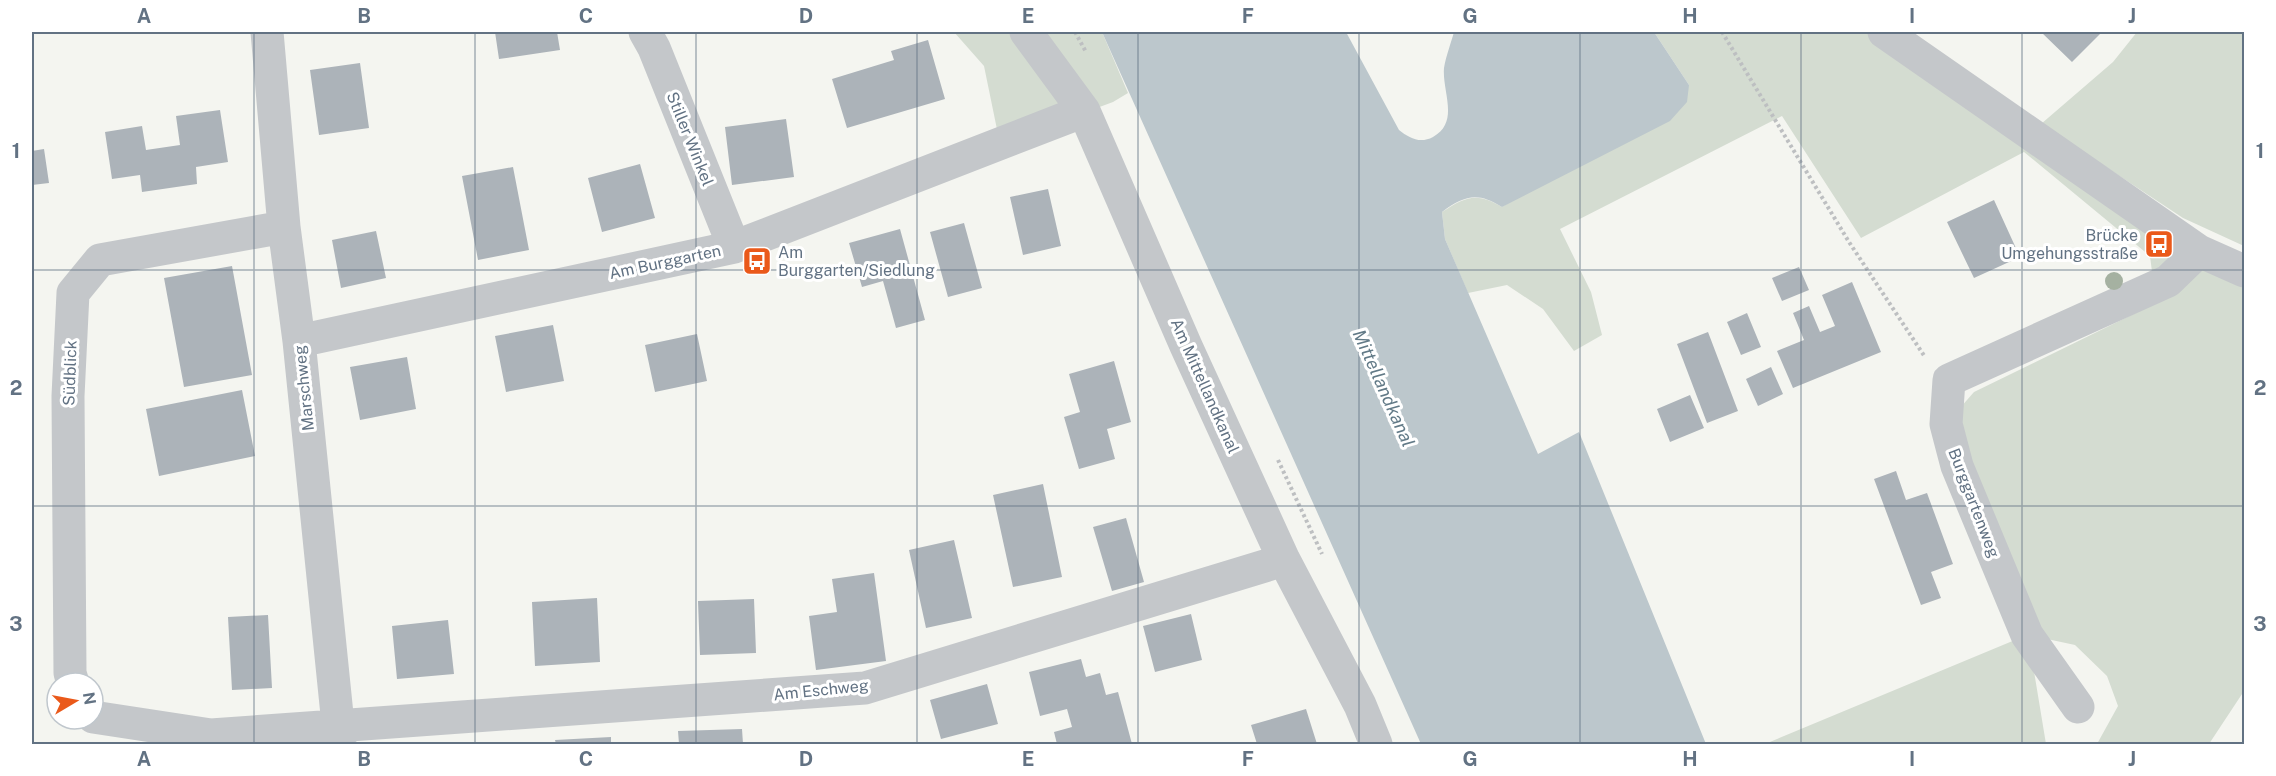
<svg xmlns="http://www.w3.org/2000/svg" width="2276" height="776" font-family="'Public Sans',sans-serif">
  <style>
    .green { fill: #d4dcd1 }
    .water { fill: #bcc7cc }
    .building { fill: #acb3b9 }
    .lines { fill: none; stroke-linecap: round; stroke-linejoin: round }
    .path { stroke: #bdbfc1; stroke-width: 4; stroke-dasharray: 3 3; stroke-linecap: butt }
    .minor { stroke: #c4c7ca; stroke-width: 33 }
    .tree { fill: #a5b1a1 }
    .grid { fill: none; stroke: #627283; stroke-width: 1.5; stroke-opacity: 0.55 }
    .labels { text-anchor: middle; dominant-baseline: central; stroke-width: 6; stroke-linejoin: round; paint-order: stroke }
    .street-label { font-size: 16px; fill: #627283; stroke: #fff }
    .poi-label { font-size: 16px; fill: #627283; stroke: #fff; text-anchor: end }
    .water-label { font-size: 18px; font-style: italic; fill: #627a87; stroke: #fff }
    .neatline { fill: none; stroke: #627283; stroke-width: 2 }
    .grid-label { font-size: 20px; text-anchor: middle; font-weight: bold; fill: #627283 }
  </style>
  <rect width="100%" height="100%" fill="#f4f5f0"/>
  <!-- green -->
  <path class="green" d="M 954,32 L 1102,32 L 1128,93 L 1113,102 L 1000,144 L 984,66 Z
    M 1654,32 L 1870,32 L 2244,286 L 2244,691 L 2209,744 L 2097,744 L 2118,706 L 2107,676 L 2075,645 L 2028,635 L 2046,744 L 1765,744 L 2027,635 L 1946,424 L 1974,392 L 2156,303 L 2150,256 L 2024,152 L 1861,238 L 1782,116 L 1560,229 L 1591,292 L 1602,335 L 1574,351 L 1543,309 L 1507,285 L 1468,293 L 1445,239 L 1442,212 C 1466,196 1477,192 1502,207 L 1689,85 Z
    M 2137,32 L 2244,32 L 2244,246 L 2183,218 L 2041,124 L 2113,62 Z"/>
  <!-- water -->
  <path class="water" d="M 1102,32 L 1346,32 L 1399,130 C 1409,138 1420,144 1433,137 C 1460,122 1442,92 1444,68 C 1446,56 1451,43 1454,32 L 1654,32 L 1689,85 L 1687,102 L 1670,121 L 1502,207 C 1478,192 1465,195 1442,212 L 1445,239 L 1538,454 L 1579,432 L 1706,744 L 1421,744 Z"/>
  <!-- building -->
  <path class="building" d="M 495,32 L 557,32 L 560,50 L 499,59 Z
    M 2041,32 L 2102,32 L 2072,62 Z
    M 928,40 L 945,99 L 847,128 L 832,79 L 894,60 L 891,51 Z
    M 360,63 L 369,128 L 319,135 L 310,70 Z
    M 220,110 L 228,162 L 196,167 L 197,184 L 142,192 L 140,175 L 112,179 L 105,132 L 142,126 L 146,150 L 180,145 L 176,116 Z
    M 786,119 L 794,177 L 732,185 L 725,127 Z
    M 44,149 L 49,183 L 32,185 L 32,151 Z
    M 640,164 L 655,218 L 602,232 L 588,178 Z
    M 513,167 L 529,250 L 478,260 L 462,176 Z
    M 1048,189 L 1061,246 L 1023,255 L 1010,197 Z
    M 1994,200 L 2020,257 L 1974,278 L 1947,222 Z
    M 964,223 L 982,288 L 948,297 L 930,232 Z
    M 900,229 L 925,320 L 896,328 L 883,281 L 862,287 L 849,243 Z
    M 376,231 L 386,278 L 341,288 L 332,240 Z
    M 232,266 L 252,375 L 184,387 L 164,278 Z
    M 1799,267 L 1809,290 L 1782,301 L 1772,278 Z
    M 1852,282 L 1881,352 L 1793,388 L 1777,351 L 1804,340 L 1793,313 L 1809,306 L 1820,332 L 1835,326 L 1822,295 Z
    M 1747,313 L 1761,347 L 1741,355 L 1727,322 Z
    M 553,325 L 564,381 L 506,392 L 495,336 Z
    M 1708,332 L 1738,411 L 1707,423 L 1677,344 Z
    M 697,334 L 707,381 L 655,392 L 645,345 Z
    M 407,357 L 416,409 L 360,420 L 350,367 Z
    M 1114,361 L 1131,422 L 1107,429 L 1115,459 L 1079,469 L 1064,417 L 1080,412 L 1069,374 Z
    M 1771,367 L 1783,394 L 1758,406 L 1746,379 Z
    M 242,390 L 255,456 L 159,476 L 146,409 Z
    M 1690,395 L 1704,428 L 1670,442 L 1657,409 Z
    M 1896,471 L 1906,500 L 1927,493 L 1953,564 L 1931,572 L 1941,598 L 1921,605 L 1874,479 Z
    M 1043,484 L 1062,577 L 1013,587 L 993,495 Z
    M 1126,518 L 1144,582 L 1112,591 L 1093,527 Z
    M 954,540 L 972,618 L 926,628 L 909,550 Z
    M 874,573 L 886,661 L 816,670 L 809,616 L 837,612 L 832,579 Z
    M 597,598 L 600,662 L 535,666 L 532,602 Z
    M 754,599 L 756,653 L 700,655 L 698,601 Z
    M 1191,614 L 1202,660 L 1155,672 L 1143,626 Z
    M 268,615 L 272,688 L 232,690 L 228,617 Z
    M 448,620 L 454,674 L 397,679 L 392,626 Z
    M 1081,659 L 1086,677 L 1100,673 L 1106,695 L 1118,692 L 1132,744 L 1057,744 L 1054,732 L 1072,727 L 1067,709 L 1040,716 L 1029,672 Z
    M 987,684 L 998,724 L 941,739 L 930,700 Z
    M 1306,709 L 1317,744 L 1257,744 L 1251,725 Z
    M 742,729 L 743,744 L 679,744 L 678,731 Z
    M 611,737 L 611,744 L 556,744 L 555,740 Z"/>
  <g class="lines">
    <!-- path -->
    <path class="path" d="M 1075,32 L 1086,52
      M 1722,32 L 1849,242 L 1925,357
      M 1278,460 L 1322,554"/>
    <!-- minor -->
    <path class="minor" d="M 267,32 L 284,227 L 299,341 L 340,744
      M 645,32 L 654,48 L 734,247
      M 1026,32 L 1084,111 L 1186,346 L 1284,560 L 1360,705 L 1376,744
      M 1884,32 L 2199,251 L 2244,271
      M 299,341 L 734,247 L 1084,111
      M 73,683 L 70,673 L 68,396 L 73,293 L 100,260 L 284,227
      M 2078,707 L 2027,635 L 1957,466 L 1946,424 L 1949,380 L 2168,281 L 2199,251
      M 93,717 L 211,735 L 865,688 L 1284,560"/>
  </g>
  <!-- trees -->
  <circle class="tree" cx="2114" cy="281" r="9"/>
  <!-- grid -->
  <path class="grid" d="M 254,32 L 254,744M 475,32 L 475,744M 696,32 L 696,744M 917,32 L 917,744M 1138,32 L 1138,744M 1359,32 L 1359,744M 1580,32 L 1580,744M 1801,32 L 1801,744M 2022,32 L 2022,744M 32,270 L 2244,270M 32,506 L 2244,506"/>
  <!-- icons -->
  <defs>
    <g id="bus-square" transform="scale(1.5)"><rect x="-9" y="-9" width="18" height="18" rx="4" fill="#ea591a" stroke="#fff"/><path d="M-5-6H5V4H4V6H2V4H-2V6H-4V4H-5ZM-3.5-4V0h7V-4ZM-3.5 1.2v1.5H-2V1.2ZM2 1.2v1.5H3.5V1.2Z" fill="#fff"/></g>
  </defs>
  <g fill-rule="evenodd">
    <use href="#bus-square" x="2159" y="244"/>
    <use href="#bus-square" x="757" y="261"/>
  </g>
  <g class="labels">
    <!-- street labels -->
    <g class="street-label">
      <text transform="translate(690 139) rotate(68)">Stiller Winkel</text>
      <text transform="translate(665 262) rotate(-12)">Am Burggarten</text>
      <text transform="translate(70 373) rotate(-88)">Südblick</text>
      <text transform="translate(1205 386) rotate(66)">Am Mittellandkanal</text>
      <text transform="translate(304 388) rotate(-96)">Marschweg</text>
      <text transform="translate(1974 503) rotate(69)">Burggartenweg</text>
      <text transform="translate(821 690) rotate(-6)">Am Eschweg</text>
    </g>
    <!-- poi labels -->
    <g class="poi-label">
      <text x="2138" y="235">Brücke<tspan x="2138" dy="18">Umgehungsstraße</tspan></text>
      <text x="778" y="252" text-anchor="start">Am<tspan x="778" dy="18">Burggarten/Siedlung</tspan></text>
    </g>
    <!-- water labels -->
    <g class="water-label">
      <text transform="translate(1384 388) rotate(66)">Mittellandkanal</text>
    </g>
  </g>
  <!-- border -->
  <rect width="2276" height="776" fill="none" stroke="#ffffff" stroke-width="66"/>
  <!-- north arrow -->
  <g transform="translate(75 701) rotate(80)"><circle r="28" fill="#ffffff" stroke="#c0c7cd" stroke-width="1.5"/>
  <path d="M0-4.5L10 22L0 15L-10 22Z" fill="#ea591a"/>
  <text y="-9" font-size="16" font-weight="bold" text-anchor="middle" fill="#627283">N</text>
  </g>
  <rect x="33" y="33" width="2210" height="710" class="neatline"/>
  <g class="grid-label">
    <text x="144" y="23">A</text>
    <text x="364" y="23">B</text>
    <text x="586" y="23">C</text>
    <text x="806" y="23">D</text>
    <text x="1028" y="23">E</text>
    <text x="1248" y="23">F</text>
    <text x="1470" y="23">G</text>
    <text x="1690" y="23">H</text>
    <text x="1912" y="23">I</text>
    <text x="2132" y="23">J</text>
    <text x="16" y="158">1</text>
    <text x="2260" y="158">1</text>
    <text x="16" y="395">2</text>
    <text x="2260" y="395">2</text>
    <text x="16" y="631">3</text>
    <text x="2260" y="631">3</text>
    <text x="144" y="766">A</text>
    <text x="364" y="766">B</text>
    <text x="586" y="766">C</text>
    <text x="806" y="766">D</text>
    <text x="1028" y="766">E</text>
    <text x="1248" y="766">F</text>
    <text x="1470" y="766">G</text>
    <text x="1690" y="766">H</text>
    <text x="1912" y="766">I</text>
    <text x="2132" y="766">J</text>
  </g>
</svg>
